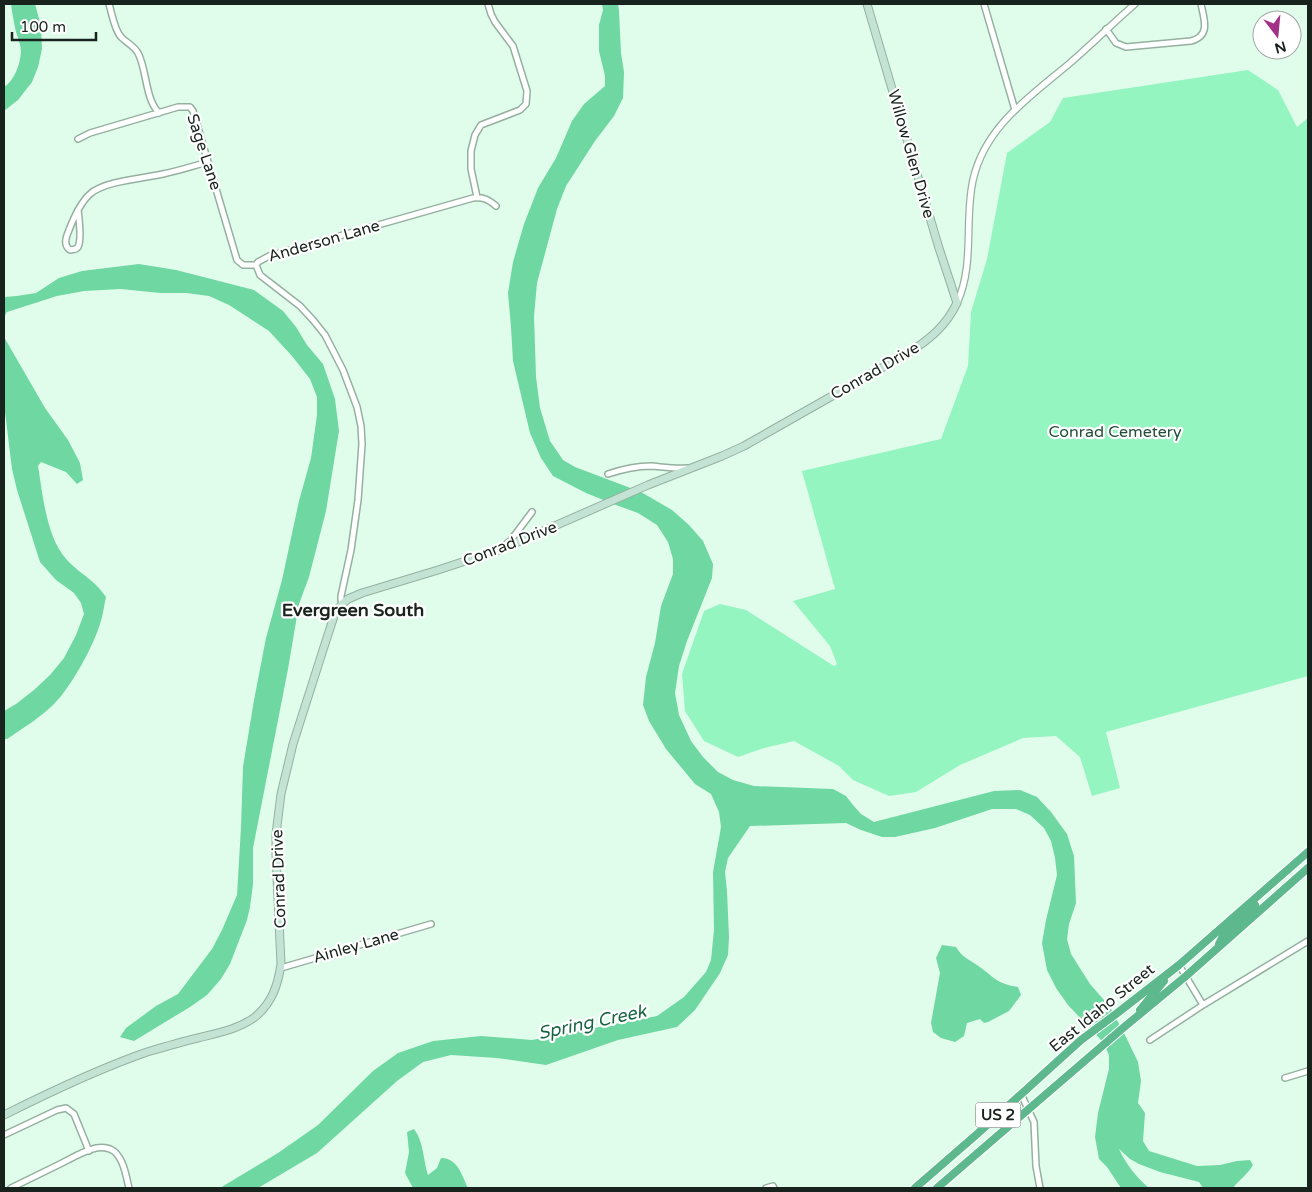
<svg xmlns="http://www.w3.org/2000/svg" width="1312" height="1192" font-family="'Varela Round',sans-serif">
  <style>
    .green { fill: #94f5c1 }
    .water { fill: #6fd7a2 }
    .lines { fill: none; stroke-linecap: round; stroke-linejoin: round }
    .minor-casing { stroke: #95b0a0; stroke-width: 8 }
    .tertiary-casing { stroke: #95b0a0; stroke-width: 8 }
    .secondary-casing { stroke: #95b0a0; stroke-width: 9 }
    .trunk-casing { stroke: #fff; stroke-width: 10 }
    .minor { stroke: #fff; stroke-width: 5 }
    .tertiary { stroke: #fff; stroke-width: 5.5 }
    .secondary { stroke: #c3e4d5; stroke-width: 7 }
    .trunk { stroke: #5eb88e; stroke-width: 8 }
    .labels { text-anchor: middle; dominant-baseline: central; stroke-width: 4.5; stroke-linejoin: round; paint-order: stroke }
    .shield { fill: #fff; stroke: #5d6561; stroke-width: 1 }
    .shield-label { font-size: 15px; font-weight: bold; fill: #18231d }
    .street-label { font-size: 16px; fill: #18231d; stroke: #fff }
    .park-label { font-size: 16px; fill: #234e38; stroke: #fff }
    .neighbourhood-label { font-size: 18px; font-weight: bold; fill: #18231d; stroke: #fff }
    .water-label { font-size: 18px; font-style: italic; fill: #186543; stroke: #fff }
  </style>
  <rect width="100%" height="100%" fill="#e0fdec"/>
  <!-- green -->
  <path class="green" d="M 1248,70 L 1278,90 L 1297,127 L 1308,118 L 1308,676 L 1106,732 L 1120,788 L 1092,796 L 1080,757 L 1056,736 L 1023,738 L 960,765 L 916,792 L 889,796 L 853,780 L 839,766 L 794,741 L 764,748 L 738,757 L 704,741 L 685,711 L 682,674 L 704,611 L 720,604 L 746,610 L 834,666 L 837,664 L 830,646 L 793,601 L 835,589 L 802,471 L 941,439 L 968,366 L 971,312 L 987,259 L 1007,153 L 1050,122 L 1063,98 Z"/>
  <!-- water -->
  <path class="water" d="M 11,4 L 35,4 L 41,26 L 42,49 L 38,67 L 32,82 L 18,100 L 4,111 L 4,87 C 15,80 20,64 21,52 C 21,45 18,38 16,32 C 14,22 12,13 11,4 Z
    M 602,4 L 618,4 L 619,11 L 621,53 L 624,72 L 623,98 L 614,116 L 595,141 L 566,186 L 557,209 L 537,283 L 534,316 L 536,377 L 540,408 L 550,441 L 563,460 L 575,467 L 641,492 L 672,510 L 689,525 L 703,541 L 713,564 L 712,578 L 687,641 L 679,666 L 675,693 L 679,715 L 691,741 L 703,757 L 718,772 L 733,780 L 754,786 L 833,789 L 846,796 L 853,805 L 861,814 L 874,822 L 994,791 L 1020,790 L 1037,797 L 1051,812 L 1067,834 L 1074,856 L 1076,903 L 1069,924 L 1067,939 L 1071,954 L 1090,984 L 1110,1007 L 1125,1035 L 1138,1062 L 1141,1081 L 1138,1103 L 1145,1113 L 1143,1141 L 1149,1151 L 1197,1166 L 1220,1165 L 1237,1161 L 1250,1160 L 1253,1165 C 1248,1174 1239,1180 1233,1188 L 1203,1188 L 1199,1182 L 1160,1172 L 1139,1164 L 1130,1159 L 1119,1149 C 1125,1163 1137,1178 1149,1188 L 1121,1188 L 1107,1167 L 1099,1159 L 1095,1137 L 1098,1113 L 1109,1069 L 1109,1055 L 1103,1042 L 1068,1005 L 1056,988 L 1047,970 L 1042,943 L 1046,920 L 1057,875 L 1055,858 L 1051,841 L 1044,828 L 1030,815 L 1016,809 L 992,809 L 935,828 L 895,837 L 882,837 L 861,830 L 846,823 L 750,826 L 728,858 L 725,872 L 727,891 L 729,937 L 728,955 L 720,973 L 695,1010 L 677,1027 L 618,1040 L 546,1065 L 497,1058 L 451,1055 L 423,1062 L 397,1081 L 317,1153 L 258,1188 L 220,1188 L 278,1153 L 318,1125 L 373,1071 L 398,1053 L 433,1041 L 481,1036 L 532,1040 L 657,1016 L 684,997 L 706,972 L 711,960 L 714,930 L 713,872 L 721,827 L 719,812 L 711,794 L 695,784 L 666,749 L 649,721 L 643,705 L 646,677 L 655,643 L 661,606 L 673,574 L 673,559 L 668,542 L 657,525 L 638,513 L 616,505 L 586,493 L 553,476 L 541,458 L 530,433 L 513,361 L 511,327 L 508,293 L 513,262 L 524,224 L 538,188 L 556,158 L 572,121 L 584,104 L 605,86 L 605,76 L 599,51 L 599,25 L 603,10 Z
    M 139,264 L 176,270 L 254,290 L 283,311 L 296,327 L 307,345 L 323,364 L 335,399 L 339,431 L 326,511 L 309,577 L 299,604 L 288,669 L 253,848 L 253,884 L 250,907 L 247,920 L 230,964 L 221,979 L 207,995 L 190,1007 L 134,1041 L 120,1037 L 126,1028 L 156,1006 L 178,994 L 212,949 L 222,930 L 237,895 L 241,827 L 243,767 L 254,700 L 266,638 L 282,580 L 299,501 L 311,458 L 317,415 L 317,397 L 310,379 L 292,356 L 269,331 L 229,305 L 209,296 L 186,293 L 160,293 L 121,289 L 84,291 L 57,296 L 7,312 L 4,317 L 4,297 L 17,296 L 36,293 L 59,278 L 82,271 Z
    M 4,337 L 45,408 L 68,440 L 80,463 L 83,480 L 77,484 L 66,472 L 41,462 L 38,466 C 43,495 46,537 67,560 C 76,570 87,576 96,585 C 100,589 103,593 106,597 C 104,606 103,615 100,624 C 93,647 71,687 54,704 C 40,718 23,728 7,739 L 4,739 L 4,711 L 16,704 L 34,690 L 50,675 L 64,658 L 76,635 L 84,614 L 81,603 L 74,593 L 56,580 L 40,562 L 17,490 L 12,469 L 4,404 Z
    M 942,945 L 956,947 C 963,958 967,958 977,965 C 995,977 994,983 1018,987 L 1021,995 L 1009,1011 L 988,1022 L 984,1023 L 980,1019 L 967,1023 L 964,1036 L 955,1042 L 941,1038 L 933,1032 L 931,1023 L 940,973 L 936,958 Z
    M 414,1129 C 424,1142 423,1160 428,1175 L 437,1168 L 441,1158 C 458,1158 462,1176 468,1188 L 413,1188 L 405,1173 L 409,1152 L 407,1132 Z"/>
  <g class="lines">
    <!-- minor casing -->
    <g class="minor-casing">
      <path id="minor" d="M 109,4 C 112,14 114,29 121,37 C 127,43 134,46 138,53 C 147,70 145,99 159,113
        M 984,4 L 1015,110
        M 1106,29 L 1116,43 L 1126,47 L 1191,41 C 1211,36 1204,19 1201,4
        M 78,139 L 90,133 L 178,107 L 190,107 L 193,111 L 237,260 L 243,265 L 256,265
        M 477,197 L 471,169 L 471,151 L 475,135 L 481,125 L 520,110 L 526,104 L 527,91 L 513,46 L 495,22 L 491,14 L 488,4
        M 78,210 C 79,218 82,240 78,247 C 76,250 74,249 70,250 C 63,245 66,237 69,230 C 74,217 80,203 90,194 C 104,181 145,178 163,174 C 178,171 193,166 208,162
        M 608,474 C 623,469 636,466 651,466 C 663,467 675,469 687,468
        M 504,546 L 511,540 L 532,512
        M 343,603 L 341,600 L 341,596 L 351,550 L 358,500 L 362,444 L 361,426 L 357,407 L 343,370 L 325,335 L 313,320 L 300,306 L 260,275 L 256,265 L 258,262 L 269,256 L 473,198 C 483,197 488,199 496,206
        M 281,968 L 431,924
        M 1182,970 L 1203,1005
        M 1150,1040 L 1203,1005 L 1308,941
        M 1285,1078 L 1308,1071
        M 1021,1094 L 1034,1122 L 1036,1166 L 1040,1188
        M 4,1135 L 57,1110 L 66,1108 L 74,1114 L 89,1151
        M 11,1188 C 27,1180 44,1172 60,1164 C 72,1158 83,1151 96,1148 C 103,1147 110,1148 115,1152 C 124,1161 126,1176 129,1188
        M 766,1188 L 773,1186 L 774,1188"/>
    </g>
    <!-- tertiary casing -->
    <g class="tertiary-casing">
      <path id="tertiary" d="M 957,303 C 975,264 964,221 973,180 C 985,126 1031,96 1070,63 C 1092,44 1113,23 1135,4"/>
    </g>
    <!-- secondary casing -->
    <g class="secondary-casing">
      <path id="secondary" d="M 4,1115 C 50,1092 98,1069 147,1052 C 164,1047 181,1042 198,1038 C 218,1033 239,1029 255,1017 C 272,1003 278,985 281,964 L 276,855 L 276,834 L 281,794 L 293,744 L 323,650 L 335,613 L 341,605 L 348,599 L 362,593 L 438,570 L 502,549 L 648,485 L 722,456 L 744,446 L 908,353 C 929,340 946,326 957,303 L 938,245 L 867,4"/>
    </g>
    <!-- trunk casing -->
    <g class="trunk-casing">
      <path id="trunk" d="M 1219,944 L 1224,934 L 1255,905
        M 1140,1010 L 1164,981
        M 915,1188 L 976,1135 L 1081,1040 L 1116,1014 L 1179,965 L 1308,852
        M 937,1188 L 1123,1028 L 1186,976 L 1308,868"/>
    </g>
    <!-- minor -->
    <use href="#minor" class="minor"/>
    <!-- tertiary -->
    <use href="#tertiary" class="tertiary"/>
    <!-- secondary -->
    <use href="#secondary" class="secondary"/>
    <!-- trunk -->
    <use href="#trunk" class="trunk"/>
  </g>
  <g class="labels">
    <!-- shield labels -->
    <rect class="shield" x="975.5" y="1102.5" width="45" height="25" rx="4"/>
    <g class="shield-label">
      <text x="998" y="1115">US 2</text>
    </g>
    <!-- street labels -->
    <g class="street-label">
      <text transform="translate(204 152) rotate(72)">Sage Lane</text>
      <text transform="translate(911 154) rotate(74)">Willow Glen Drive</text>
      <text transform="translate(324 241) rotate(-16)">Anderson Lane</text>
      <text transform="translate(875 371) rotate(-30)">Conrad Drive</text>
      <text transform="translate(510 544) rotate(-21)">Conrad Drive</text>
      <text transform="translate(279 879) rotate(-92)">Conrad Drive</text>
      <text transform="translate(356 946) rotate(-16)">Ainley Lane</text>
      <text transform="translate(1102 1008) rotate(-39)">East Idaho Street</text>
    </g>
    <!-- park labels -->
    <g class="park-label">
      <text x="1115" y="432">Conrad Cemetery</text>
    </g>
    <!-- neighbourhood labels -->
    <g class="neighbourhood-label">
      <text x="353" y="610">Evergreen South</text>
    </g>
    <!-- water labels -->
    <g class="water-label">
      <text transform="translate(592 1022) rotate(-12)">Spring Creek</text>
    </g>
  </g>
  <!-- border -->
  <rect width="1312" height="1192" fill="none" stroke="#18231d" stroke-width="10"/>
  <!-- north arrow -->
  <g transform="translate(1277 35) rotate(164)"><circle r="24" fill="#ffffff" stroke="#a3a7a5"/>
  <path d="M0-4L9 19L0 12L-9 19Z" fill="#a42f88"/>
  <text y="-8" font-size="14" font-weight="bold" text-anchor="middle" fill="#18231d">N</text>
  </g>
  <!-- scale -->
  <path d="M12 32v8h84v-8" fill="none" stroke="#18231d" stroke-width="2.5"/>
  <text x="20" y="32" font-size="15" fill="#18231d" stroke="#ffffff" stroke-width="4" paint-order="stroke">100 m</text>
</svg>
